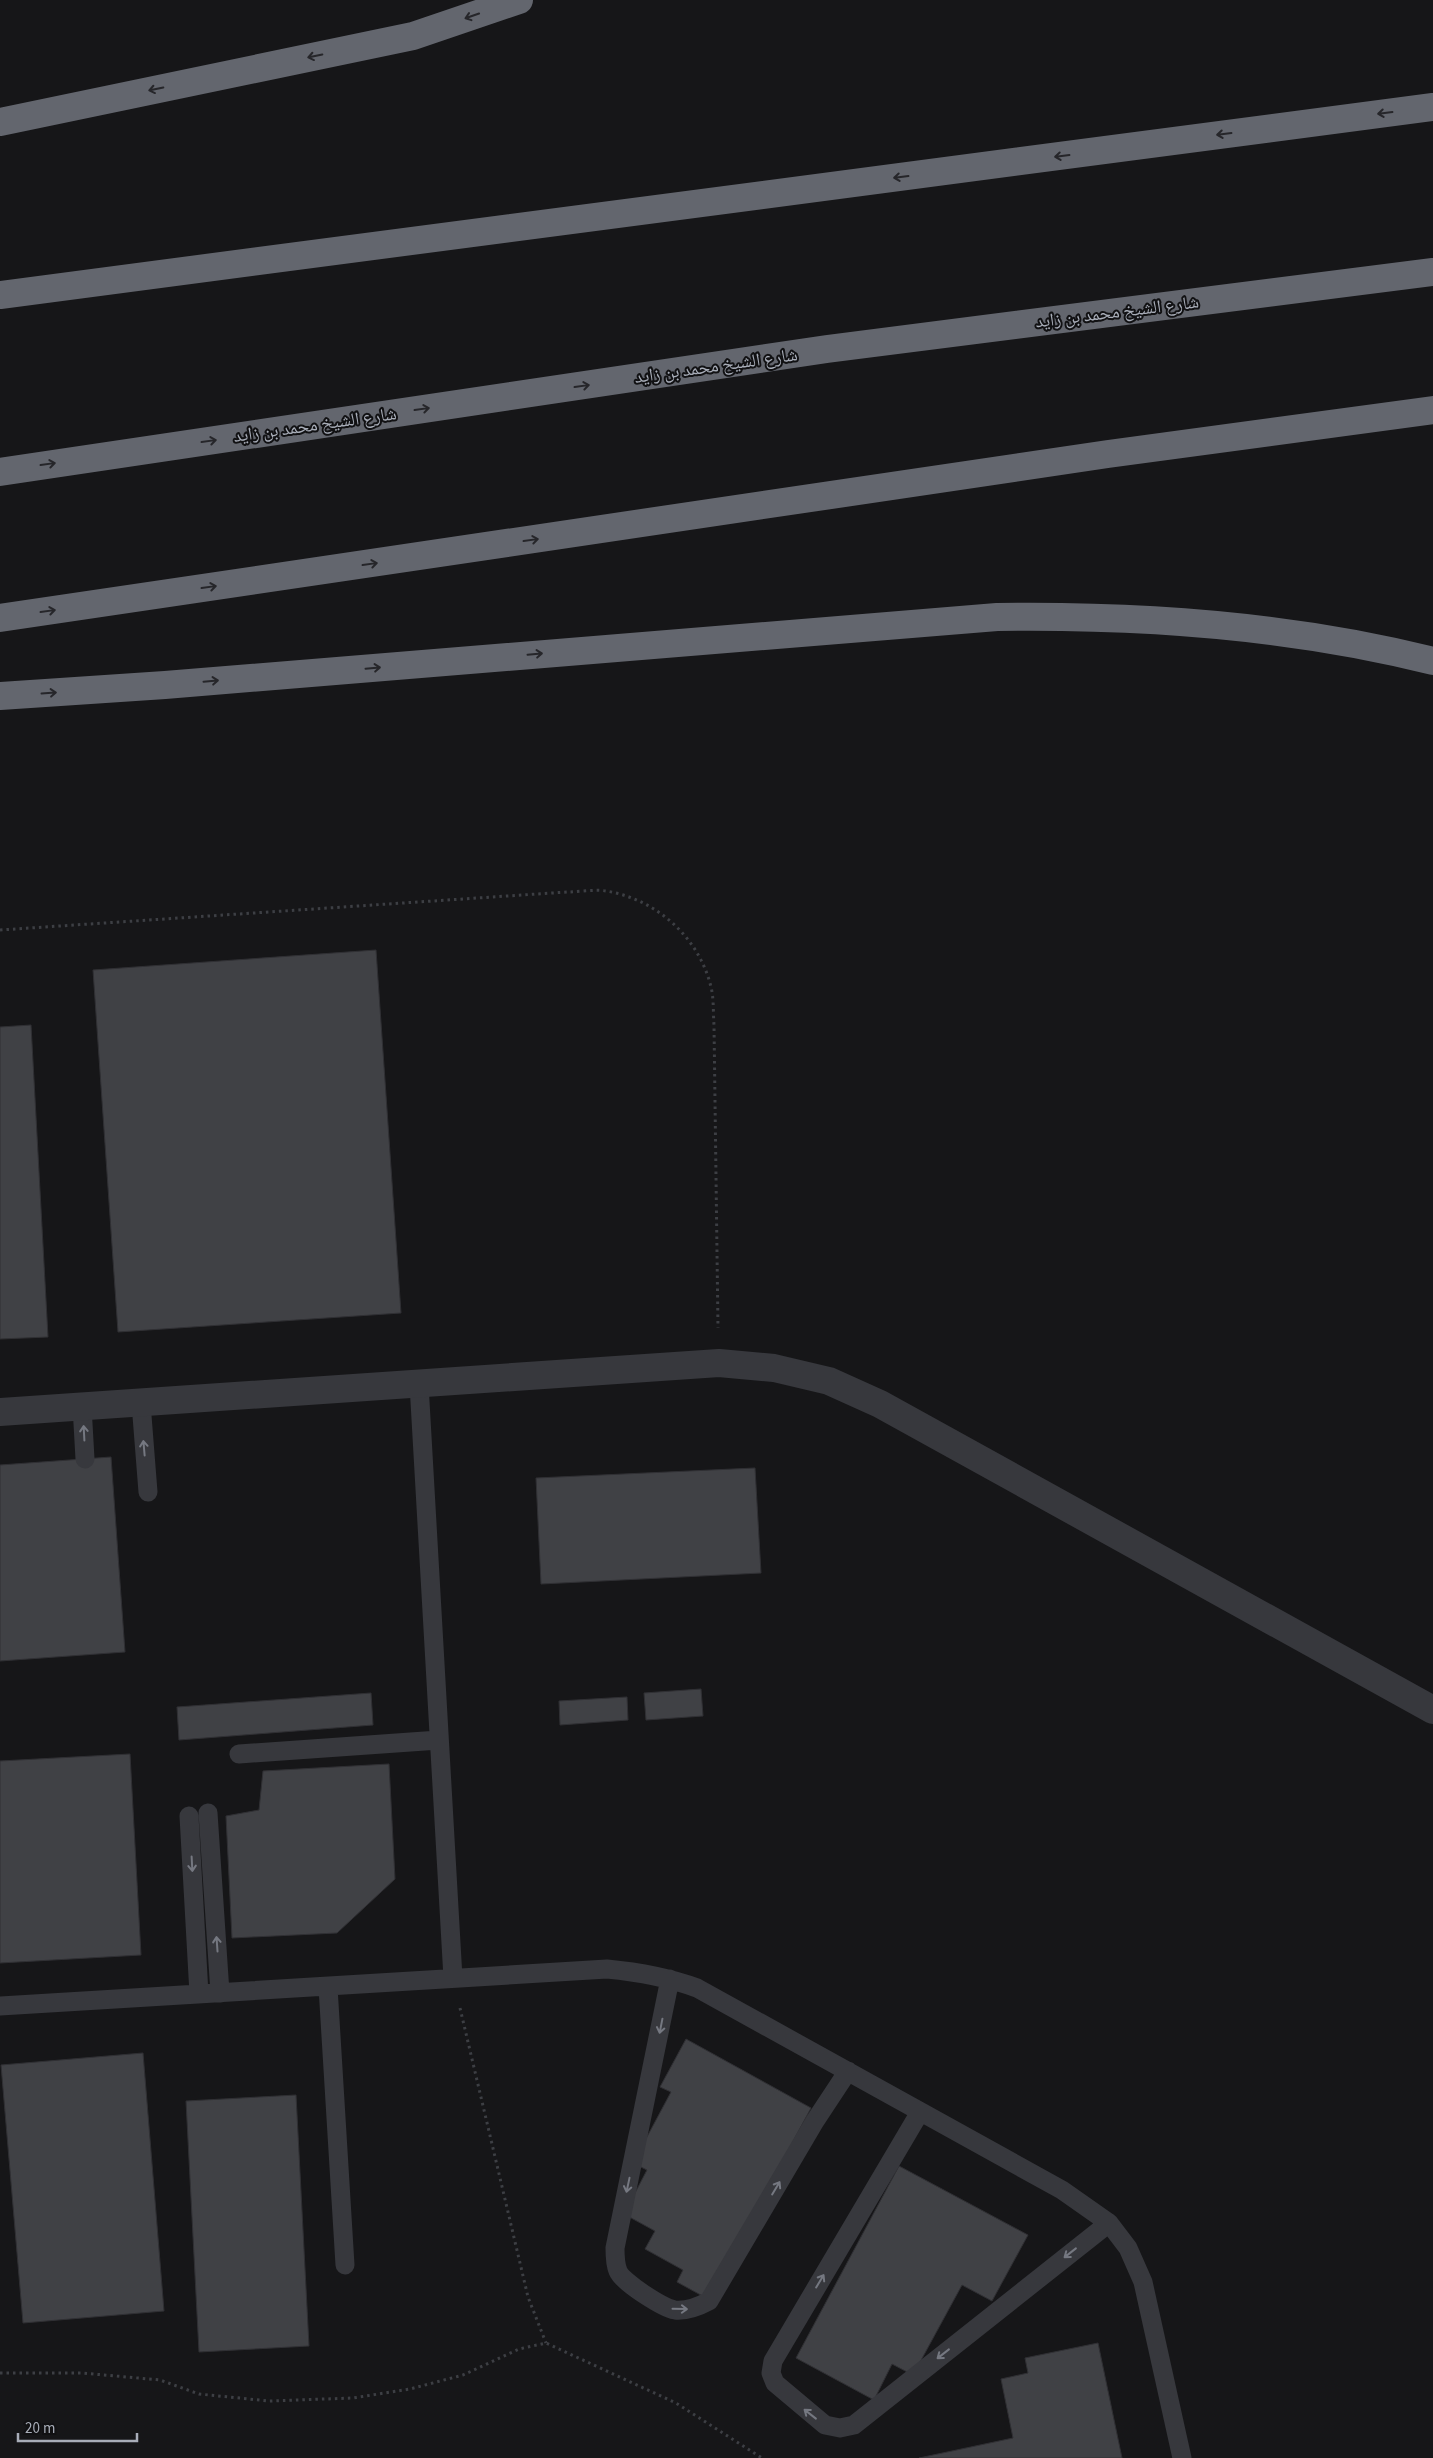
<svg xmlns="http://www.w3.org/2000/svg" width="1433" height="2458" font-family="'Source Sans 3','Noto Naskh Arabic',sans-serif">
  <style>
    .building { fill: #404145; stroke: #303034 }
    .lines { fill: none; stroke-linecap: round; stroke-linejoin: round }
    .path { stroke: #3d3f44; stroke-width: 3; stroke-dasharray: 2.5 4; stroke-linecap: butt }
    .service { stroke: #37383d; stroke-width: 19 }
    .minor { stroke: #37383d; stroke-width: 28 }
    .motorway { stroke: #63666e; stroke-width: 28 }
    .oneway { stroke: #26262a }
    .oneway2 { stroke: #757881 }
    .labels { text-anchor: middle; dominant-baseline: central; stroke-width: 4; stroke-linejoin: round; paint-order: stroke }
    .street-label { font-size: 18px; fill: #a8adb8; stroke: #111113 }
  </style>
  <rect width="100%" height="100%" fill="#161618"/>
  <!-- building -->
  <path class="building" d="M 376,950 L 401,1313 L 118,1332 L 93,970 Z
    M 31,1025 L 48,1337 L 0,1339 L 0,1027 Z
    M 111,1457 L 125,1652 L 0,1661 L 0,1465 Z
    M 755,1468 L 761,1573 L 541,1584 L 536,1478 Z
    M 701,1689 L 703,1716 L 646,1720 L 644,1693 Z
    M 371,1693 L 373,1725 L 179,1740 L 177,1707 Z
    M 627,1697 L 628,1720 L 560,1725 L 559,1701 Z
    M 130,1754 L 141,1955 L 0,1963 L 0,1761 Z
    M 389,1764 L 395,1879 L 337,1933 L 232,1938 L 226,1816 L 259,1810 L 263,1771 Z
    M 686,2039 L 811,2108 L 708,2299 L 677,2282 L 683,2270 L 645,2249 L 655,2231 L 624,2214 L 647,2170 L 633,2163 L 671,2092 L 660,2087 Z
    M 143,2053 L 164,2311 L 23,2323 L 1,2065 Z
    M 296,2095 L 309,2346 L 199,2352 L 186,2101 Z
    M 899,2166 L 1028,2235 L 992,2301 L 962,2285 L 913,2375 L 892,2364 L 874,2400 L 796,2358 Z
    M 1098,2343 L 1122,2458 L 919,2458 L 1013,2438 L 1001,2379 L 1028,2373 L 1025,2358 Z"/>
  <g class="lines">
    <!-- path -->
    <path class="path" d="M 0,930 L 567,892 C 579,892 594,889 606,891 C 656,899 699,937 711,987 C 714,999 713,1013 714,1025 L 718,1328
      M 460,2008 L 528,2297 L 546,2343
      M 0,2373 L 82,2373 L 160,2380 L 199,2394 L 269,2401 L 353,2398 L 410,2389 L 463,2375 L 519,2349 L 546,2343 L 676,2403 L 762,2458"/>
    <!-- service -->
    <path class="service" d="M 419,1384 L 453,1978
      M 141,1403 L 148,1492
      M 82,1406 L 85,1459
      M 239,1754 L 439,1740
      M 208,1813 L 220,1993
      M 189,1816 L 199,1994
      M 670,1979 L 615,2248 C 615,2255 615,2264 618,2271 C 622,2282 663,2308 675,2310 C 687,2311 698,2307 709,2301 L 815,2121 L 848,2071
      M 328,1987 L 345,2265
      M 0,2006 L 607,1969 C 639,1972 667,1977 697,1988 L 1062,2190 L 1109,2223 L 1128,2248 L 1143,2282 L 1182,2458
      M 920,2112 L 773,2361 L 771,2373 L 775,2383 L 825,2425 L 840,2428 L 854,2425 L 1109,2223"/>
    <!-- minor -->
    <path class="minor" d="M 0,1412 L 719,1363 L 774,1368 L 829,1381 L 880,1404 L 1433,1710"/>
    <!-- motorway -->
    <path class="motorway" d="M 0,122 L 413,36 L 519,0
      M 0,295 L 1433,107
      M 0,472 L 827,349 L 1433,272
      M 0,618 L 1108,454 L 1433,410
      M 0,696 L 165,685 L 997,617 C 1143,615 1290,625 1433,661"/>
  </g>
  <!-- one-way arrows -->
  <defs><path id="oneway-shaft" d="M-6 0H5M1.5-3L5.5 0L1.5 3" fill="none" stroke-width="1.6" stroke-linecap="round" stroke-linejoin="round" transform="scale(1.25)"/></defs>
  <g class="oneway">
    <use href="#oneway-shaft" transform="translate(472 16) rotate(161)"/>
    <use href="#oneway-shaft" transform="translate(315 56) rotate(168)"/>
    <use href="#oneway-shaft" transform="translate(156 89) rotate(168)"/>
    <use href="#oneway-shaft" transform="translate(1385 113) rotate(173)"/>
    <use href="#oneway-shaft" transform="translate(1224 134) rotate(173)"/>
    <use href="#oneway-shaft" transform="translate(1062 156) rotate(173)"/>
    <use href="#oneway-shaft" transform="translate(901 177) rotate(173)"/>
    <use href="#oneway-shaft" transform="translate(582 386) rotate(-8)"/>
    <use href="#oneway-shaft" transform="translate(422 409) rotate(-8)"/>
    <use href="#oneway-shaft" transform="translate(209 441) rotate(-8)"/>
    <use href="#oneway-shaft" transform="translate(48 464) rotate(-8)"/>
    <use href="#oneway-shaft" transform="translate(531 540) rotate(-8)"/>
    <use href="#oneway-shaft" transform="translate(370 564) rotate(-8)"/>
    <use href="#oneway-shaft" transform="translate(209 587) rotate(-8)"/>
    <use href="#oneway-shaft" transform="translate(48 611) rotate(-8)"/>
    <use href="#oneway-shaft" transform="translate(535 654) rotate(-5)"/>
    <use href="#oneway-shaft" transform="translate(373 668) rotate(-5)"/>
    <use href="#oneway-shaft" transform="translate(211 681) rotate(-5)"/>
    <use href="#oneway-shaft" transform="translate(49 693) rotate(-4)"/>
  </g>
  <g class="oneway2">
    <use href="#oneway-shaft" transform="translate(84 1433) rotate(-93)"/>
    <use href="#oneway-shaft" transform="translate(144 1448) rotate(-95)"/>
    <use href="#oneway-shaft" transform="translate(192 1864) rotate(87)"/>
    <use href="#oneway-shaft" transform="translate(217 1944) rotate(-94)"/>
    <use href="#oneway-shaft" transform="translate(661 2026) rotate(101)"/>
    <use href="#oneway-shaft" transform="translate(628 2185) rotate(102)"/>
    <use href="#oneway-shaft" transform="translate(776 2188) rotate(-59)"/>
    <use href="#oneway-shaft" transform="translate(1070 2253) rotate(142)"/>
    <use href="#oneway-shaft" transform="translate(820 2281) rotate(-59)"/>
    <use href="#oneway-shaft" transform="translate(680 2309) rotate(1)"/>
    <use href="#oneway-shaft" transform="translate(943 2354) rotate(142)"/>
    <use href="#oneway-shaft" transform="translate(810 2414) rotate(-142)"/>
  </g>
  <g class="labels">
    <!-- street labels -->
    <g class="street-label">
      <text transform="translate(1117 312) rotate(-7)">شارع الشيخ محمد بن زايد</text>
      <text transform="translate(716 366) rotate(-8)">شارع الشيخ محمد بن زايد</text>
      <text transform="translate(315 425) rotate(-8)">شارع الشيخ محمد بن زايد</text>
    </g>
  </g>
  <!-- scale -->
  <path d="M18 2433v8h119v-8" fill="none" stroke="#a8adb8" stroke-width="2.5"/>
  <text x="25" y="2433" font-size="15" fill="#a8adb8" stroke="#111113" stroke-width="4" paint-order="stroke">20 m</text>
</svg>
